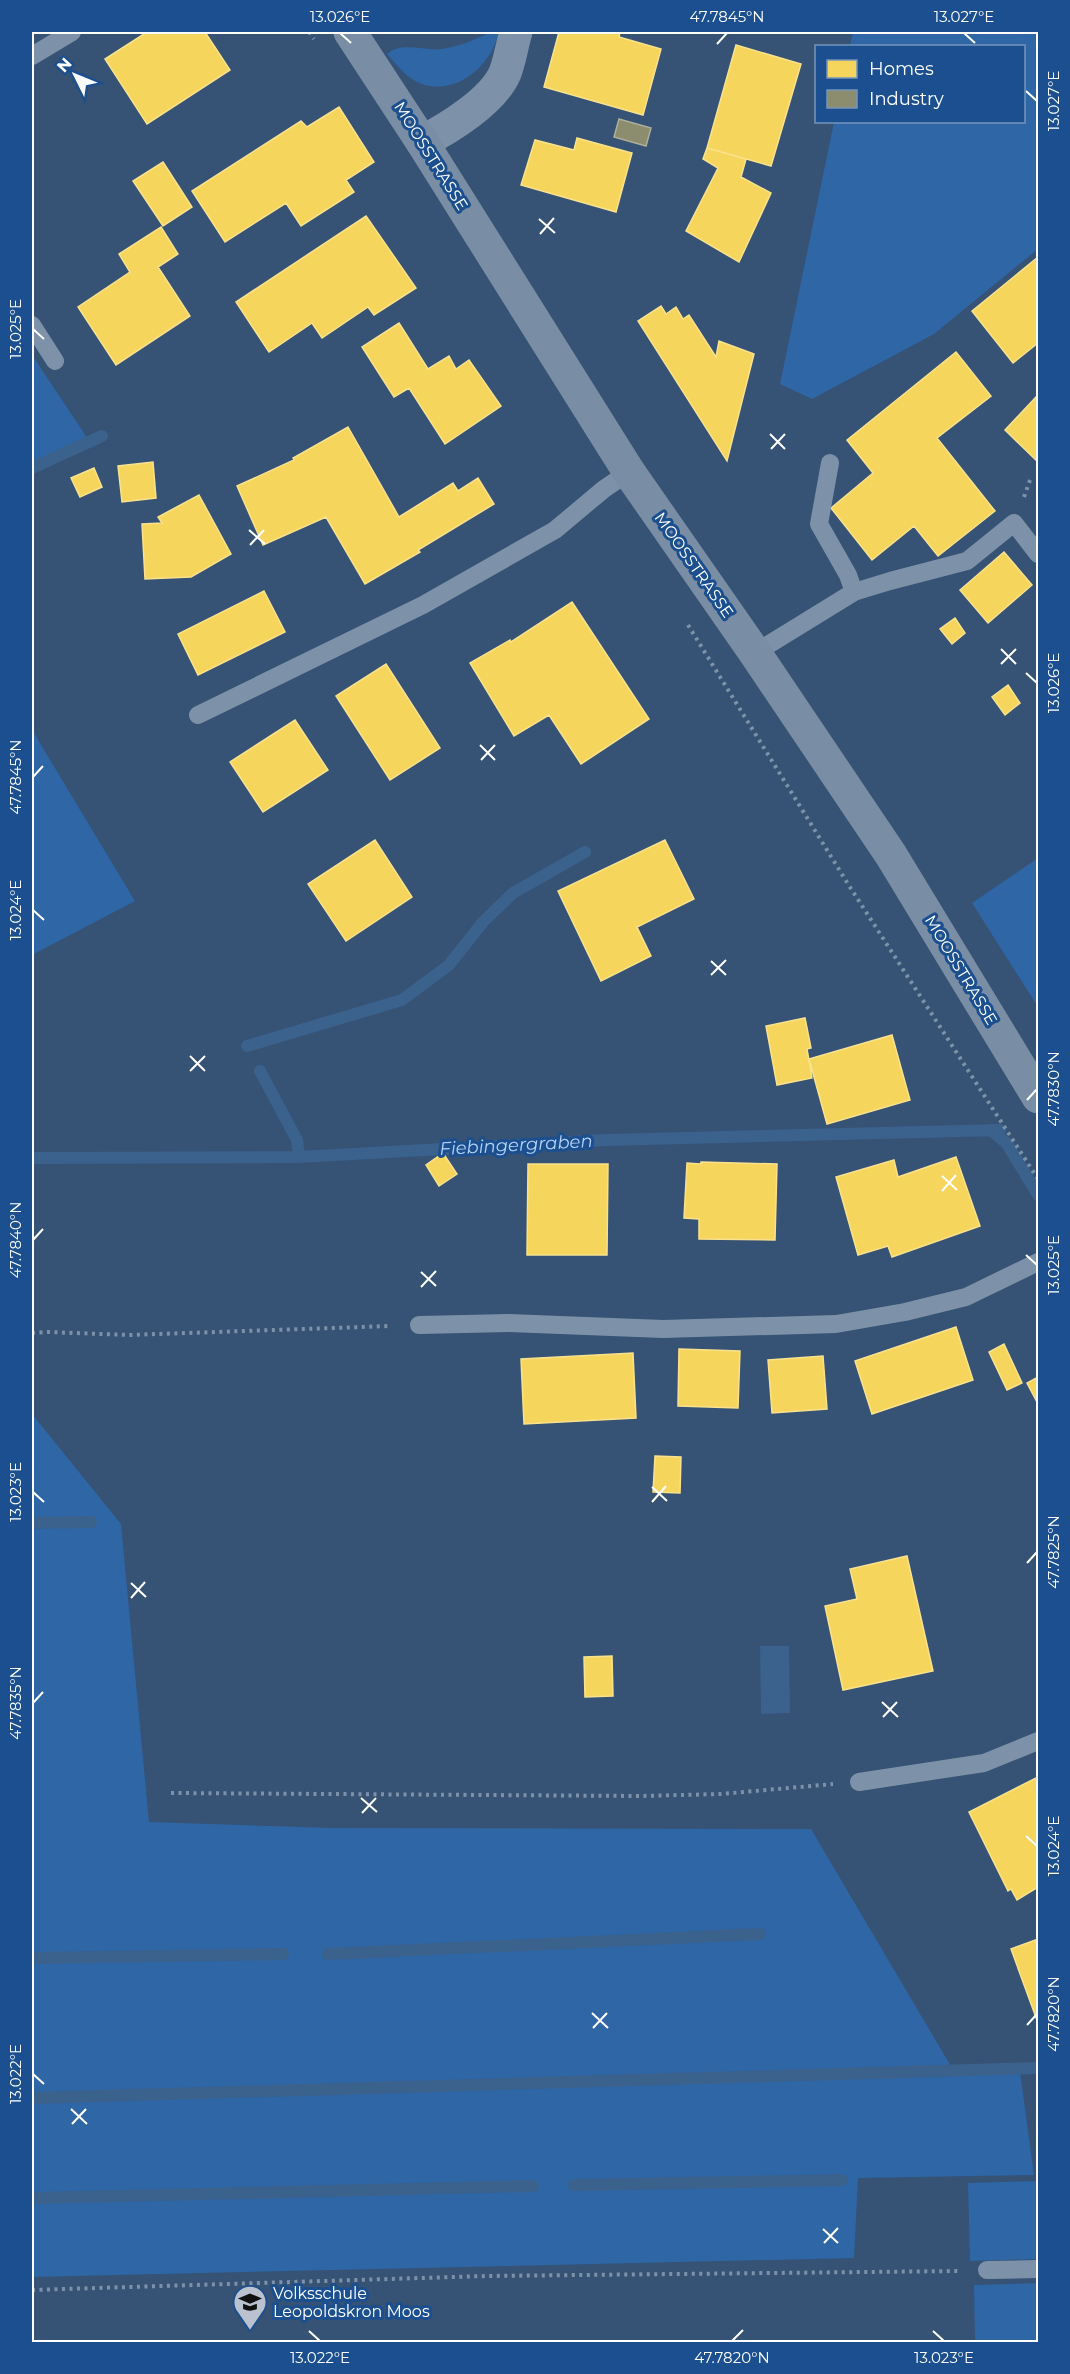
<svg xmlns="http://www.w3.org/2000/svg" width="1070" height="2374" font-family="Montserrat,sans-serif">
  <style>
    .green { fill: #2f66a5 }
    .water { fill: #3b618d }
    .homes { fill: #f6d55c; stroke: #f9e28d; stroke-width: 1.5 }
    .industry { fill: #8c8c6e; stroke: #aeae9a; stroke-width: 1.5 }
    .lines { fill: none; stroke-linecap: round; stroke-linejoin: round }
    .stream { stroke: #3b618d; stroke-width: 12 }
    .path { stroke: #7d92a8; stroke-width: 4; stroke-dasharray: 3 4.5; stroke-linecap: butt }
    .lane { stroke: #7d92a8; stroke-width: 18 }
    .street { stroke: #7d92a8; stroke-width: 33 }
    .secondary { stroke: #798da4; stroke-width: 33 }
    .ticks { fill: none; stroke: #fff; stroke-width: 2 }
    .labels { text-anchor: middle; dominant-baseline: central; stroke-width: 6; stroke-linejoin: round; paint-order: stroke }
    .street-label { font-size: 16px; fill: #fff; stroke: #1b4f8f }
    .poi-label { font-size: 16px; fill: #fff; stroke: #1b4f8f; text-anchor: start }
    .water-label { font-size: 18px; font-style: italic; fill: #b5d3f5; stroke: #1b4f8f }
    .neatline { fill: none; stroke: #fff; stroke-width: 2 }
    .ticks-label { font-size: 15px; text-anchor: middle; fill: #fff }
  </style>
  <rect width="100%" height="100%" fill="#365274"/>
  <!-- green -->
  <path class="green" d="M 490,32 L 499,32 C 492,64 458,96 422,84 C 407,79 397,65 387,54 C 401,41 424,51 442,49 C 459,46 476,40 490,32 Z
    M 853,32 L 1038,32 L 1038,249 L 934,334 L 812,399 L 780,384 L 834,122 L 1024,122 L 1024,46 L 850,46 Z
    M 32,355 L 92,445 L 32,474 Z
    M 32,730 L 135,901 L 32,955 Z
    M 1038,858 L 1038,1007 L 972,903 Z
    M 32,1414 L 121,1524 L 149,1822 L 333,1828 L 811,1829 L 952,2068 L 1020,2072 L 1034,2175 L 858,2178 L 854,2258 L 32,2277 Z
    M 1038,2181 L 1038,2259 L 970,2261 L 968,2183 Z
    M 1038,2283 L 1038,2342 L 975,2342 L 974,2285 Z"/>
  <!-- water -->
  <path class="water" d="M 760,1646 L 789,1646 L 790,1713 L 761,1714 Z"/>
  <!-- homes -->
  <path class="homes" d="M 147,32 L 205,32 L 230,70 L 147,124 L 105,59 Z
    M 559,32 L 620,32 L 619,37 L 661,49 L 643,115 L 544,87 Z
    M 736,45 L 801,64 L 771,166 L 707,148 Z
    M 339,107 L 374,162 L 346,180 L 354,192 L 301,226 L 286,203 L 225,242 L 192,191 L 301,121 L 307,127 Z
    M 577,138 L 632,153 L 616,212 L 521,185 L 535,140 L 574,150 Z
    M 707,148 L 746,159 L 741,177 L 771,193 L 739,262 L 686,231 L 718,168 L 703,159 Z
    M 163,162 L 192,207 L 163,226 L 133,181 Z
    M 366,216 L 416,288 L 374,315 L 368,307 L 322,338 L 312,323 L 269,352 L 236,302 Z
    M 161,227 L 178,254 L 158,267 L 190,316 L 116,365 L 78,307 L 130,272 L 119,254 Z
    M 1038,257 L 1038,343 L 1013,363 L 972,311 Z
    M 661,306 L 666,314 L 676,307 L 683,319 L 689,315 L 716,357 L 719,341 L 754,354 L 727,461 L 638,321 Z
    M 399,323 L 428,369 L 449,356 L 456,369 L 469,360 L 501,406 L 445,444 L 409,388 L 394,397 L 362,347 Z
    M 956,352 L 991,396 L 937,438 L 995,511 L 938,556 L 914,526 L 872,560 L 831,508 L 873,473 L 847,440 Z
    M 1038,395 L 1038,462 L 1005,430 Z
    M 348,427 L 399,517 L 453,483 L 458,491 L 478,478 L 494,504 L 418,550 L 420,552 L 365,584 L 326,517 L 263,545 L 237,486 L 294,460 L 293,458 Z
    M 153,462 L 156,498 L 122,502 L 118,466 Z
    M 94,468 L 102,487 L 80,497 L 71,478 Z
    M 199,495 L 231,554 L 191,577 L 145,579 L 142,524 L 162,523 L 158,517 Z
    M 1004,552 L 1032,585 L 988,623 L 960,590 Z
    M 264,591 L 285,632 L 198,675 L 178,634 Z
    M 572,602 L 649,719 L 581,764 L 549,715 L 514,736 L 470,663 L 510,640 L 511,642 Z
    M 955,618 L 965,633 L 952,644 L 940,629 Z
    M 386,664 L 440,748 L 390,780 L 336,696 Z
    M 1008,685 L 1020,703 L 1005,715 L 992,697 Z
    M 295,720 L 328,770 L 263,812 L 230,762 Z
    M 375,840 L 412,897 L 346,941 L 308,884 Z
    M 665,840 L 694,899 L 637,927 L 651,956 L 601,981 L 558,891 Z
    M 805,1018 L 811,1048 L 807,1049 L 812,1078 L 777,1085 L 766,1026 Z
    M 892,1035 L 910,1100 L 827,1124 L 809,1059 Z
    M 443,1153 L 457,1174 L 439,1186 L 426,1165 Z
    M 956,1157 L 980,1226 L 892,1257 L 888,1246 L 858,1255 L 836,1177 L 894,1160 L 898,1177 Z
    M 701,1162 L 777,1164 L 775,1240 L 699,1239 L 699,1219 L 684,1218 L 687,1163 L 701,1164 Z
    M 528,1164 L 608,1164 L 607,1255 L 527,1255 Z
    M 956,1327 L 973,1380 L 872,1414 L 855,1361 Z
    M 1004,1344 L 1022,1383 L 1007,1390 L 989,1352 Z
    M 679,1349 L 740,1351 L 738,1408 L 678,1406 Z
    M 633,1353 L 636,1418 L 524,1424 L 521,1359 Z
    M 823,1356 L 827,1409 L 772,1413 L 768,1360 Z
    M 1038,1377 L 1038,1404 L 1027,1383 Z
    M 655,1456 L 681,1457 L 680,1493 L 653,1492 Z
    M 907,1556 L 933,1671 L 843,1690 L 825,1606 L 857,1599 L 850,1569 Z
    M 612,1656 L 613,1696 L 585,1697 L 584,1657 Z
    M 1038,1777 L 1038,1887 L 1017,1900 L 1011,1889 L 1008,1891 L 969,1812 Z
    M 1038,1939 L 1038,2023 L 1011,1949 Z"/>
  <!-- industry -->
  <path class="industry" d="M 619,119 L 651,128 L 646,146 L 614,137 Z"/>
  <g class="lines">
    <!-- stream -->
    <path class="stream" d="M 32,468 L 102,436
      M 247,1046 L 402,1000 L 449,965 L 483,922 L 513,893 L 585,852
      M 260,1071 L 297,1140 L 299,1157
      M 991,1130 L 1007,1144 L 1038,1195
      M 32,1158 L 299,1157 L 607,1140 L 1000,1130
      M 32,1523 L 91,1522
      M 328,1954 L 760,1934
      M 32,1958 L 283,1954
      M 32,2098 L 1038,2068
      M 574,2185 L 842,2180
      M 32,2198 L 533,2186"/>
    <!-- path -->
    <path class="path" d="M 309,32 L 314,39
      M 1024,497 L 1030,480
      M 688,625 L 848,884 L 1038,1179
      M 32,1333 L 48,1332 L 129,1335 L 390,1326
      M 171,1793 L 641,1796 L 721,1794 L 833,1784
      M 32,2290 L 486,2276 L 960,2271"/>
    <!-- lane -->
    <path class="lane" d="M 32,56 L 72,32
      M 32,325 L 55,361
      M 830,463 L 819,524 L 848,575 L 854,592
      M 755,653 L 854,592 L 890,581 L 967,561 L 1014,523 L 1038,554
      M 198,715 L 423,605 L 555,530 L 604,489 L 629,472
      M 419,1325 L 509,1323 L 663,1329 L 836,1324 L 905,1312 L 966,1297 L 1038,1262
      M 859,1782 L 984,1763 L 1038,1741
      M 987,2270 L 1038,2269"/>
    <!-- street -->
    <path class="street" d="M 422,142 C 449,128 493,101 505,73 C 510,60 512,45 516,32"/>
    <!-- secondary -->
    <path class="secondary" d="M 350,32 L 422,142 L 629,472 L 755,653 L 891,855 L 1038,1097"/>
  </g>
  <!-- ticks -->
  <path class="ticks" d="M 340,33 L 351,43M 964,33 L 975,43M 717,44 L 727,33M 1026,91 L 1037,101M 539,219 L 555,233M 540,234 L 554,218M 33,329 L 44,339M 770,434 L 785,449M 771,449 L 785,434M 249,530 L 265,544M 250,545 L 264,530M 1001,649 L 1016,664M 1001,664 L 1016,649M 1026,673 L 1037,683M 480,745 L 495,760M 481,760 L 495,745M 33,777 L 43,766M 33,910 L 44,920M 711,961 L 726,975M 711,975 L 726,960M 190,1056 L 205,1071M 190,1071 L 205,1056M 1027,1100 L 1037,1089M 942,1176 L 957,1190M 942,1191 L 956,1175M 33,1240 L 43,1229M 1026,1255 L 1037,1265M 421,1272 L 436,1286M 421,1287 L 436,1271M 652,1487 L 667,1501M 33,1492 L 44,1502M 652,1502 L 666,1486M 1027,1563 L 1037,1552M 131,1583 L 146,1597M 131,1598 L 145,1582M 882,1702 L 898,1717M 33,1703 L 43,1692M 883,1717 L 897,1702M 361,1798 L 377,1812M 362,1813 L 376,1798M 1026,1836 L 1037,1846M 592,2013 L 608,2028M 1027,2025 L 1037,2014M 593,2028 L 607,2013M 33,2074 L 44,2084M 71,2109 L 87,2124M 72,2124 L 86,2109M 823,2229 L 838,2243M 824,2243 L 838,2228M 309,2331 L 320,2341M 933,2331 L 944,2341M 732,2341 L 743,2330"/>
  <!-- icons -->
  <defs>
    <g id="school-pin" transform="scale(1.725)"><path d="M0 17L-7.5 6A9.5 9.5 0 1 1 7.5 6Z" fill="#b9c2ce" stroke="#1b4f8f"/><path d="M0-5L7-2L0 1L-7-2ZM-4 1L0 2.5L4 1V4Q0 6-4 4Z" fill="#111"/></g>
  </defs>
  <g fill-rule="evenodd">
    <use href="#school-pin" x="250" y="2302"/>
  </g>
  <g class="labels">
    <!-- street labels -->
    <g class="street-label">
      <text transform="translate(431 156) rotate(58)">MOOSSTRASSE</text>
      <text transform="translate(694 565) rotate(55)">MOOSSTRASSE</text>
      <text transform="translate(961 970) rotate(59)">MOOSSTRASSE</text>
    </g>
    <!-- poi labels -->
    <g class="poi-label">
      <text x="273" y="2293">Volksschule<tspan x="273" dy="18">Leopoldskron Moos</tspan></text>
    </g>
    <!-- water labels -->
    <g class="water-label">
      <text transform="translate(516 1145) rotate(-3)">Fiebingergraben</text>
    </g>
  </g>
  <!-- border -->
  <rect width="1070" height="2374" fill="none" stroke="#1b4f8f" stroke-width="66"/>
  <!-- legend -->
  <rect x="815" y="45" width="210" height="78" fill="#1b4f8f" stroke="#7695bc" stroke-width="1.5"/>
  <rect x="827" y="60" width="30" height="18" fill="#f6d55c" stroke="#7695bc" stroke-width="1.5"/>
  <text x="869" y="75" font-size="18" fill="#ffffff">Homes</text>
  <rect x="827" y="90" width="30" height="18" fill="#8c8c6e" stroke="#7695bc" stroke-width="1.5"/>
  <text x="869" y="105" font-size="18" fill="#ffffff">Industry</text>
  <!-- north arrow -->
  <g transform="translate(75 75) rotate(313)" stroke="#1b4f8f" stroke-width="4.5" paint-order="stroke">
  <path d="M0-4.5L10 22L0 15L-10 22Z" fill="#ffffff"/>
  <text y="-9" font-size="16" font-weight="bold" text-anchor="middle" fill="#ffffff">N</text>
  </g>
  <rect x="33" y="33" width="1004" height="2308" class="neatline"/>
  <g class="ticks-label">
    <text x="340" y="22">13.026°E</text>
    <text x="727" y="22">47.7845°N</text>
    <text x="964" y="22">13.027°E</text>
    <text transform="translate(1054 101) rotate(-90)" y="5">13.027°E</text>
    <text transform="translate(16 329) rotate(-90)" y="5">13.025°E</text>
    <text transform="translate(1054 683) rotate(-90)" y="5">13.026°E</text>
    <text transform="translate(16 777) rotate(-90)" y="5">47.7845°N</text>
    <text transform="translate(16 910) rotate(-90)" y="5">13.024°E</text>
    <text transform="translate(1054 1089) rotate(-90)" y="5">47.7830°N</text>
    <text transform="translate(16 1240) rotate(-90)" y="5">47.7840°N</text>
    <text transform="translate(1054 1265) rotate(-90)" y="5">13.025°E</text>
    <text transform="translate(16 1492) rotate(-90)" y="5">13.023°E</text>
    <text transform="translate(1054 1552) rotate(-90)" y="5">47.7825°N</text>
    <text transform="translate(16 1703) rotate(-90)" y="5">47.7835°N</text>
    <text transform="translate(1054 1846) rotate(-90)" y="5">13.024°E</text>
    <text transform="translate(1054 2014) rotate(-90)" y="5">47.7820°N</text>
    <text transform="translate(16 2074) rotate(-90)" y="5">13.022°E</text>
    <text x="320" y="2363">13.022°E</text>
    <text x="732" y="2363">47.7820°N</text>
    <text x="944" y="2363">13.023°E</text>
  </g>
</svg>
